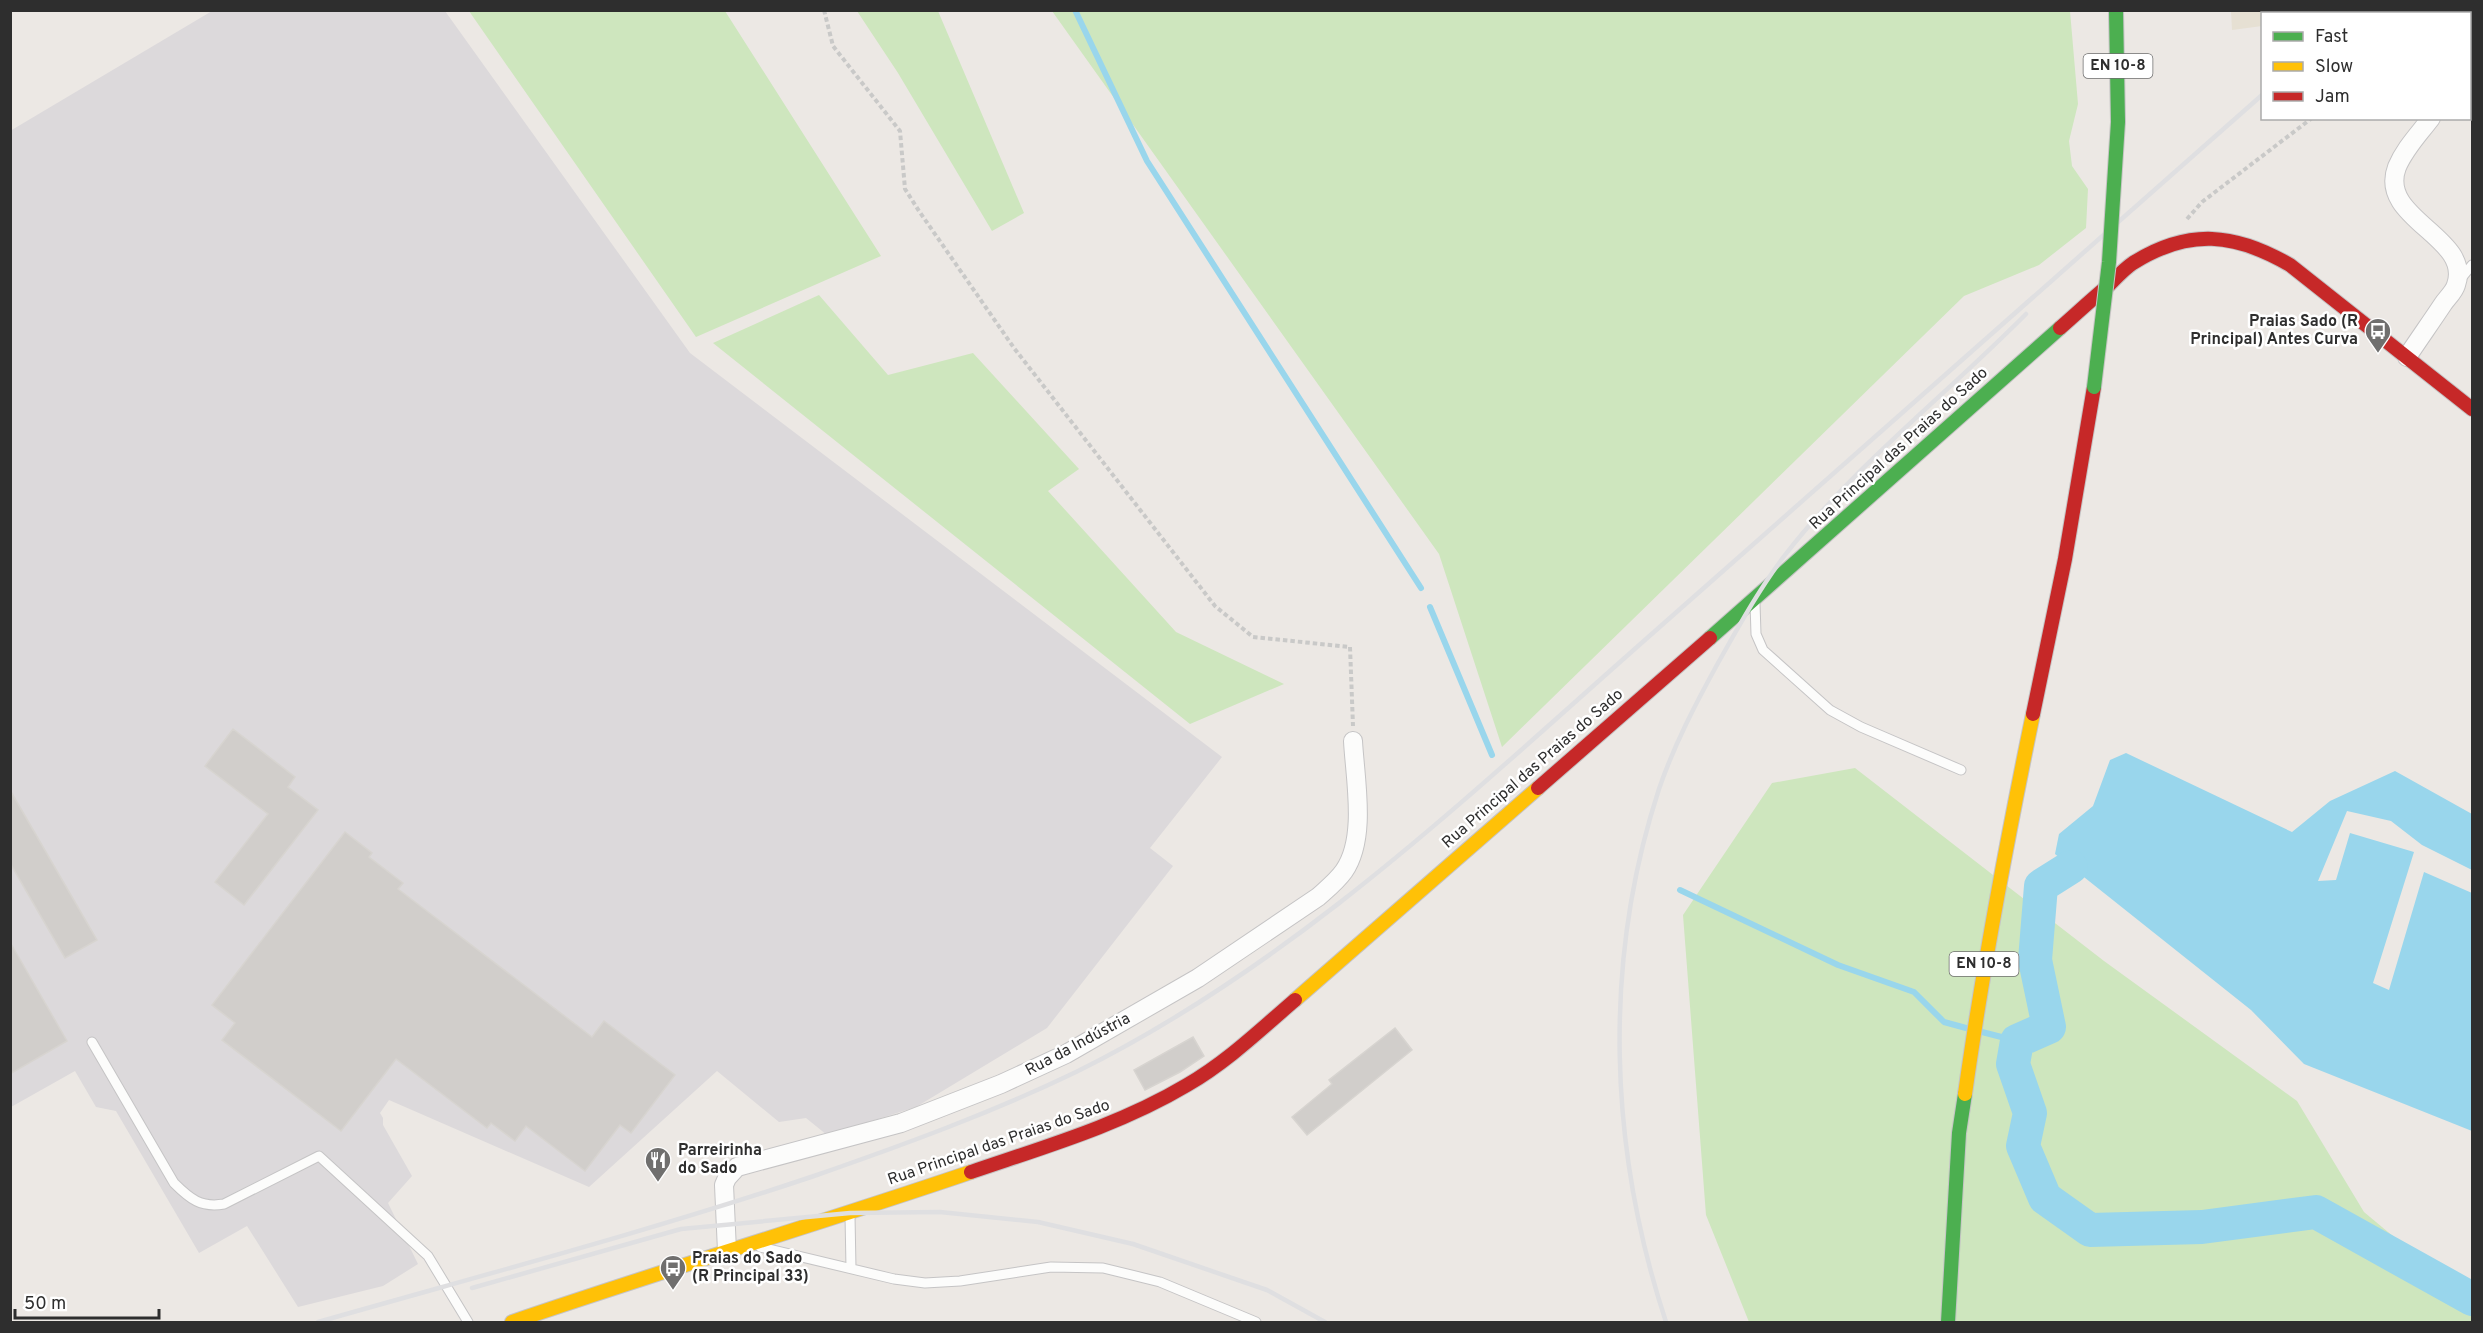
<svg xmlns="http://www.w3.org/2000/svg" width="2483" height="1333" font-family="Overpass,sans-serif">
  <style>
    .industrial { fill: #dcd9db }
    .education { fill: #e6e0d3 }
    .green { fill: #cee6be }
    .water { fill: #99d6ec }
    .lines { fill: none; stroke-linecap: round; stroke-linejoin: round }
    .stream { stroke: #99d6ec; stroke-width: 6 }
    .river { stroke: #99d6ec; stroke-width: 34 }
    .building { fill: #d1cecb; stroke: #d7d4d0; stroke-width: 1.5 }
    .lane-casing { stroke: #c5c4c5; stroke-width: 11 }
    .street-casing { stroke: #c5c4c5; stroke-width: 20 }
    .fast-casing { stroke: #c5c4c5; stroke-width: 16 }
    .slow-casing { stroke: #c5c4c5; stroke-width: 16 }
    .jam-casing { stroke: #c5c4c5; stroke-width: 16 }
    .path { stroke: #c9c9c8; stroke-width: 4; stroke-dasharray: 4.5 3; stroke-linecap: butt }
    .lane { stroke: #fcfcfb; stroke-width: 9 }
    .street { stroke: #fcfcfb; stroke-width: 18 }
    .fast { stroke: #4caf50; stroke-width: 14 }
    .slow { stroke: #ffc107; stroke-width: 14 }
    .jam { stroke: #c62828; stroke-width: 14 }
    .rail { stroke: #dfdfe1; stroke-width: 4.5 }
    .fast-bridge-casing { stroke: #c6c5c4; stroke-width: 16; stroke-linecap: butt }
    .fast-bridge { stroke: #4caf50; stroke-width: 14 }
    .labels { text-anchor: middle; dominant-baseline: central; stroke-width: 5; stroke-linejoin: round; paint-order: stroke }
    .shield { fill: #fff; stroke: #6d6d6d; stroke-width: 1.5 }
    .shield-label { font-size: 15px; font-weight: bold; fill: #2e2e2e }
    .poi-label { font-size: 16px; font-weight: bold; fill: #2e2e2e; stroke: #fff; text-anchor: start }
    .street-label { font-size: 16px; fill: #2e2e2e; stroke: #fff }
  </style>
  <rect width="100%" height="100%" fill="#ece8e4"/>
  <!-- industrial -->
  <path class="industrial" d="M 212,11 L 445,11 L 690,353 L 1222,757 L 1150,848 L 1173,866 L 1047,1028 L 916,1107 L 827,1135 L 806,1118 L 779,1122 L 717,1071 L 589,1187 L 389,1100 L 380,1113 L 383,1118 L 383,1125 L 412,1176 L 388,1203 L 418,1264 L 383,1286 L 298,1307 L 247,1226 L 199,1253 L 116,1111 L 96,1107 L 75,1071 L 11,1107 L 10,131 Z"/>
  <!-- education -->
  <path class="education" d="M 2231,11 L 2231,10 L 2329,11 L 2325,14 L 2262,14 L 2262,26 L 2232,30 Z"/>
  <!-- green -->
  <path class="green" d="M 469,11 L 725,11 L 881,256 L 696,337 Z
    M 857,11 L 938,11 L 1024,213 L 992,231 L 898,73 Z
    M 1052,11 L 2070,11 L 2078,104 L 2069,141 L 2072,166 L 2088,189 L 2086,228 L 2039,265 L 1964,296 L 1502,747 L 1439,554 Z
    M 819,295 L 888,375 L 973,353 L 1079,469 L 1048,491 L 1176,632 L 1284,684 L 1190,724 L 713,343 Z
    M 1855,768 L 2104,961 L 2297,1101 L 2364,1212 L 2472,1302 L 2472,1322 L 1749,1322 L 1706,1215 L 1683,915 L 1772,783 Z"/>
  <!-- water -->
  <path class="water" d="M 2126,753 L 2292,832 L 2330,801 L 2395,771 L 2472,814 L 2472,870 L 2422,845 L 2391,821 L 2347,811 L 2318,881 L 2336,880 L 2350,833 L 2414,852 L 2373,983 L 2389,990 L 2424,872 L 2472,893 L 2472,1131 L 2304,1064 L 2251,1010 L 2055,854 L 2059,834 L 2093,806 L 2110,760 Z"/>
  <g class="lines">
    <!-- stream -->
    <path class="stream" d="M 1075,10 L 1147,161 L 1421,588
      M 1430,607 L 1492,755
      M 1680,890 L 1838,965 L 1914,992 L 1944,1022 L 1966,1028
      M 1982,1032 L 2017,1041"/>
    <!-- river -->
    <path class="river" d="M 2071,867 L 2041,886 L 2035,960 L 2049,1027 L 2017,1041 L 2013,1064 L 2030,1113 L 2023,1146 L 2045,1198 L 2090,1230 L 2202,1227 L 2316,1212 L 2472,1299"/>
  </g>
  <!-- building -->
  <path class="building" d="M 233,729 L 295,777 L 288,787 L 318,810 L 244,905 L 215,882 L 268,814 L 205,766 Z
    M 10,790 L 97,940 L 65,958 L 10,863 Z
    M 345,832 L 372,853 L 369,857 L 403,883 L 398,889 L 592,1037 L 604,1021 L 675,1075 L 631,1133 L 620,1125 L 585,1171 L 526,1126 L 515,1141 L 491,1123 L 487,1128 L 396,1059 L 341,1131 L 222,1040 L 235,1023 L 212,1005 Z
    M 10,942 L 67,1041 L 10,1074 Z
    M 1395,1028 L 1412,1050 L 1307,1135 L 1292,1117 L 1332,1084 L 1329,1080 Z
    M 1193,1037 L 1204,1056 L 1180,1072 L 1145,1090 L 1134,1070 Z"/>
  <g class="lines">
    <!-- lane casing -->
    <g class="lane-casing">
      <path id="lane" d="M 2459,281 L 2472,265
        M 1755,603 L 1756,634 L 1763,650 L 1830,710 L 1861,727 L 1961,770
        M 92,1042 L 174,1183 C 190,1199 201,1208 224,1204 L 319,1156 L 428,1256 L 468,1322
        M 850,1216 L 851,1268
        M 760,1247 L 894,1279 L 925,1283 L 960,1281 L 1051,1267 L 1103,1268 L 1160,1282 L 1256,1322"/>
    </g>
    <!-- street casing -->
    <g class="street-casing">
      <path id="street" d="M 2470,71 L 2472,68
        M 2407,357 C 2419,339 2431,322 2443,304 C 2447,298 2454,292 2456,285 C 2473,237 2377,219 2397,167 C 2405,148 2419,134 2431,118
        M 727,1251 L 724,1185 L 727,1178 L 737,1167 L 901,1123 L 1001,1084 L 1066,1054 L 1198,978 L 1318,897 C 1327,889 1337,881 1344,871 C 1367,838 1355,779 1353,741"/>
    </g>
    <!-- fast casing -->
    <g class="fast-casing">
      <path id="fast" d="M 2116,10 L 2118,122
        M 1710,638 L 2060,328
        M 1948,1322 L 1959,1133 L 1965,1094"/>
    </g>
    <!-- slow casing -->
    <g class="slow-casing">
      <path id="slow" d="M 1295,1000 L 1538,788
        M 1965,1094 C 1983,966 2007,840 2033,714
        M 512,1322 C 664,1270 818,1224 971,1172"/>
    </g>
    <!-- jam casing -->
    <g class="jam-casing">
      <path id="jam" d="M 2060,328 C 2076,314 2092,299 2109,285 C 2116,278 2124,269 2133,263 C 2189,228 2235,233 2290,265 L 2472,409
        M 2033,714 L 2065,559 L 2094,387
        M 1538,788 L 1710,638
        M 971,1172 C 1044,1147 1120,1125 1187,1085 C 1227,1062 1260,1030 1295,1000"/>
    </g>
    <!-- path -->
    <path class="path" d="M 824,10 L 833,46 L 900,131 L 905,189 L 919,211 L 1014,348 L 1215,606 L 1253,637 L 1350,647 L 1353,726
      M 2465,14 L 2469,10
      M 2187,219 L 2202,202 L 2312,118"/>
    <!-- lane -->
    <use href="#lane" class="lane"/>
    <!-- street -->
    <use href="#street" class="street"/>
    <!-- fast -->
    <use href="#fast" class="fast"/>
    <!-- slow -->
    <use href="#slow" class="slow"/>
    <!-- jam -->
    <use href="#jam" class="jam"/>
    <!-- rail -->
    <path class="rail" d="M 2359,14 L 2363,10
      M 472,1288 L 681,1229 L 850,1213 L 940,1212 L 1038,1222 L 1133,1244 L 1267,1290 L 1325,1322
      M 318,1322 C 483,1275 650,1231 814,1176 C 903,1145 991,1113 1076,1072 C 1295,964 1472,792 1654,632 C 1857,453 2060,274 2262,95
      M 1666,1322 C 1609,1149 1602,963 1659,789 C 1674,745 1696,703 1718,663 C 1739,626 1759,589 1785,555 C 1855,465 1946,395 2026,314"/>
    <!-- fast-bridge casing -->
    <g class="fast-bridge-casing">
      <path id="fast-bridge" d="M 2094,387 L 2109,262 L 2118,122"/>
    </g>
    <!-- fast-bridge -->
    <use href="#fast-bridge" class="fast-bridge"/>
  </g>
  <!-- icons -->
  <defs>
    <g id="bus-pin" transform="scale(1.35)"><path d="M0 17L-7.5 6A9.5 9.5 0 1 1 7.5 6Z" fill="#706f6e" stroke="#fff"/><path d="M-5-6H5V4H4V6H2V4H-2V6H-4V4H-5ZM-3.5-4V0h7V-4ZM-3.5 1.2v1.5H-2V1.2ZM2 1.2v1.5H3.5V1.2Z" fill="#fff"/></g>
    <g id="restaurant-pin" transform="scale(1.35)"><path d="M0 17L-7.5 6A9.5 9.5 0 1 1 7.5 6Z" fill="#706f6e" stroke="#fff"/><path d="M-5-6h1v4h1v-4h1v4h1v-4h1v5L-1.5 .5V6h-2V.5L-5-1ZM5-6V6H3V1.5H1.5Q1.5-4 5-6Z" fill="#fff"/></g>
  </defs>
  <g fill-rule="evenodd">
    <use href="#bus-pin" x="2378" y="331"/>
    <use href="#restaurant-pin" x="658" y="1160"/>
    <use href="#bus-pin" x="673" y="1268"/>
  </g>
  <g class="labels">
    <!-- shield labels -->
    <g class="shield">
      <rect x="2083.5" y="54" width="69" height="24" rx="4.5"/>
      <rect x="1949.5" y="952" width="69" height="24" rx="4.5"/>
    </g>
    <g class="shield-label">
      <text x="2118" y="66">EN 10-8</text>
      <text x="1984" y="964">EN 10-8</text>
    </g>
    <!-- poi labels -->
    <g class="poi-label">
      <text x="2358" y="322" text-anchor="end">Praias Sado (R<tspan x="2358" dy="18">Principal) Antes Curva</tspan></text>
      <text x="678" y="1151">Parreirinha<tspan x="678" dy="18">do Sado</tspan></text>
      <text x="692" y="1259">Praias do Sado<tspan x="692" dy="18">(R Principal 33)</tspan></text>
    </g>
    <!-- street labels -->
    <g class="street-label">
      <text transform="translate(1899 449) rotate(-42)">Rua Principal das Praias do Sado</text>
      <text transform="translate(1533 769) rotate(-41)">Rua Principal das Praias do Sado</text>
      <text transform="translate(1078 1045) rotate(-28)">Rua da Indústria</text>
      <text transform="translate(999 1143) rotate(-19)">Rua Principal das Praias do Sado</text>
    </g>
  </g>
  <!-- border -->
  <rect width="2483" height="1333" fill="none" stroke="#2e2e2e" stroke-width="24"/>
  <!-- legend -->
  <rect x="2261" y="12" width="210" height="108" fill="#ffffff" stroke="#ababab" stroke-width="1.5"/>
  <rect x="2273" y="32" width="30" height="9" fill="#4caf50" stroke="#ababab" stroke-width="1.5"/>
  <text x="2315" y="42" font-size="18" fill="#2e2e2e">Fast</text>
  <rect x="2273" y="62" width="30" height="9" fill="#ffc107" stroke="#ababab" stroke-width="1.5"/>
  <text x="2315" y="72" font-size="18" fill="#2e2e2e">Slow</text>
  <rect x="2273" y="92" width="30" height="9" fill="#c62828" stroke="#ababab" stroke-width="1.5"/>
  <text x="2315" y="102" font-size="18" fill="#2e2e2e">Jam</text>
  <!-- scale -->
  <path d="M15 1309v9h144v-9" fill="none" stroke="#2e2e2e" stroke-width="3"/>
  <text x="24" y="1309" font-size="18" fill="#2e2e2e" stroke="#ffffff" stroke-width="4.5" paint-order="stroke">50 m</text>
</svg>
